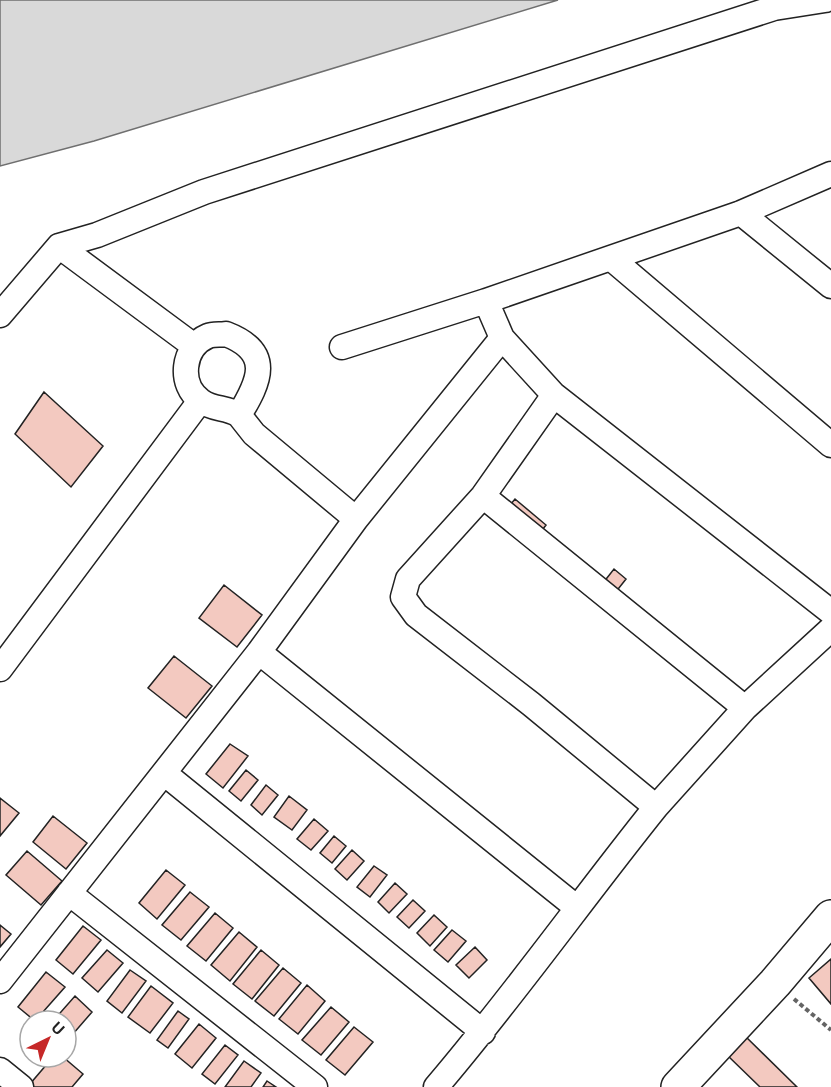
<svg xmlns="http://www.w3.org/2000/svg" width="831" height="1087" font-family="'Space Grotesk',sans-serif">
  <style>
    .water { fill: #d9d9d9; stroke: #6f6f6f; stroke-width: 1.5 }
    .building { fill: #f3c9c0; stroke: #222; stroke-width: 1.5 }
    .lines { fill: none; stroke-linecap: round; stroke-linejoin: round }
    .minor-casing { stroke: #222; stroke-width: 27 }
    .highway-casing { stroke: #222; stroke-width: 36 }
    .path { stroke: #646464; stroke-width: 4; stroke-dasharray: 4.5 3; stroke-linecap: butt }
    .minor { stroke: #fff; stroke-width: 24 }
    .highway { stroke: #fff; stroke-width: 33 }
  </style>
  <rect width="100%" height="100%" fill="#fff"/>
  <!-- water -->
  <path class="water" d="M 0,0 L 558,0 L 94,141 L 0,166 Z"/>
  <!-- building -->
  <path class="building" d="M 44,392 L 103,446 L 71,487 L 15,434 Z
    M 515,499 L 546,525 L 537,537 L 506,510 Z
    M 614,569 L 626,579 L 615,593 L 603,583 Z
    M 224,585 L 262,615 L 237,647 L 199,618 Z
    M 174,656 L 212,686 L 186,718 L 148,688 Z
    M 230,744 L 248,756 L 223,788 L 206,774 Z
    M 246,770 L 258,780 L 241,801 L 229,791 Z
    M 266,785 L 278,795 L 262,815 L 251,805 Z
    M 289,796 L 307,810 L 292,830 L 274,817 Z
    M 0,798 L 19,813 L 0,836 Z
    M 53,816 L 87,843 L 66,869 L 33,842 Z
    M 314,819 L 328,831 L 311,850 L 297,839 Z
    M 334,836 L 346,846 L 332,863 L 320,853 Z
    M 352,850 L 364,861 L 347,880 L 335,869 Z
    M 27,851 L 62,881 L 41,905 L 6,875 Z
    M 374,866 L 387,875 L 370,897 L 357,887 Z
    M 166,870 L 185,885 L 157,919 L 139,903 Z
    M 395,883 L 407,894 L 389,913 L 378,902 Z
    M 190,892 L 209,907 L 181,940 L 162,925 Z
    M 413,900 L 425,911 L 409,928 L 397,917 Z
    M 215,913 L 233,928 L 206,961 L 187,946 Z
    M 434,915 L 447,927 L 430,946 L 417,933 Z
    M 0,925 L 11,934 L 0,947 Z
    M 83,926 L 101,940 L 73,974 L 56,960 Z
    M 452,930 L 466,941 L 448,962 L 434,950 Z
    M 239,932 L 257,947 L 230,981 L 211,965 Z
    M 475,947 L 487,960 L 469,978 L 456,965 Z
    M 107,950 L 123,963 L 98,992 L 82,978 Z
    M 261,950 L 279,965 L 252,999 L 233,984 Z
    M 831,959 L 831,1004 L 809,978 Z
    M 283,968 L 301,983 L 274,1016 L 255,1001 Z
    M 130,970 L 146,981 L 122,1013 L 107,1001 Z
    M 46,972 L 65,987 L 35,1021 L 18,1007 Z
    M 307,985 L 325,1001 L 298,1034 L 279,1019 Z
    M 151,986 L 173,1003 L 150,1033 L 128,1017 Z
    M 75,996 L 92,1012 L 66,1042 L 66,1021 L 53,1021 Z
    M 331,1007 L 349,1022 L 321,1055 L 302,1040 Z
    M 178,1011 L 189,1019 L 168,1048 L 157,1040 Z
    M 199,1024 L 216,1038 L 192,1068 L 175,1054 Z
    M 354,1027 L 373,1042 L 345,1075 L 326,1060 Z
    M 744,1035 L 797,1087 L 760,1087 L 726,1054 Z
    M 225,1045 L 238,1055 L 215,1084 L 202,1074 Z
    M 53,1057 L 63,1057 L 83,1074 L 72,1087 L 34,1087 L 30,1084 Z
    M 244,1061 L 261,1073 L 251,1087 L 225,1087 Z
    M 267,1081 L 276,1087 L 263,1087 Z"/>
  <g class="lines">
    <!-- minor casing -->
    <g class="minor-casing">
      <path id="minor" d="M 741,213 L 831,286
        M 59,246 L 97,235 L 204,192 L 774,8 L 825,0
        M 612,259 L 831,445
        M 486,301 L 741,213 L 831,174
        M 0,315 L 59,246 L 194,346
        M 226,334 C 273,352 260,381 239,415 C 227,407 213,410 201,401 C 178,385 182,347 208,336 C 213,334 221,335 226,334 Z
        M 342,347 L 486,301 L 502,338 L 554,395 L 831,612
        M 554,395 L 483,496 L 408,579 L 403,597 L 416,615 L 531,704 L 656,807 L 745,708 L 831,629
        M 239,415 L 254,434 L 356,519 L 502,338
        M 483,496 L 745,708
        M 259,652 L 576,907
        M 0,669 L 200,401
        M 164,773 L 483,1032
        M 69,893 L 315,1087
        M 0,981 L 259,652 L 356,519
        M 0,1070 L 21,1087
        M 436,1087 C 513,997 582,899 656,807"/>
    </g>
    <!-- highway casing -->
    <g class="highway-casing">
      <path id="highway" d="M 678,1087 L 775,983 L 831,917"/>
    </g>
    <!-- path -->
    <path class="path" d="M 794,999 L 831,1030"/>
    <!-- minor -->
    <use href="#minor" class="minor"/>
    <!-- highway -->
    <use href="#highway" class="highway"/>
  </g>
  <!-- north arrow -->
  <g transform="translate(48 1039) rotate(43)"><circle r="28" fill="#ffffff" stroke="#a7a7a7" stroke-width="1.5"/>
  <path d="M0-4.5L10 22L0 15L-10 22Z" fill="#c62828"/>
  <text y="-9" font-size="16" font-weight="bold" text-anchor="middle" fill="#222222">U</text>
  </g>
</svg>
